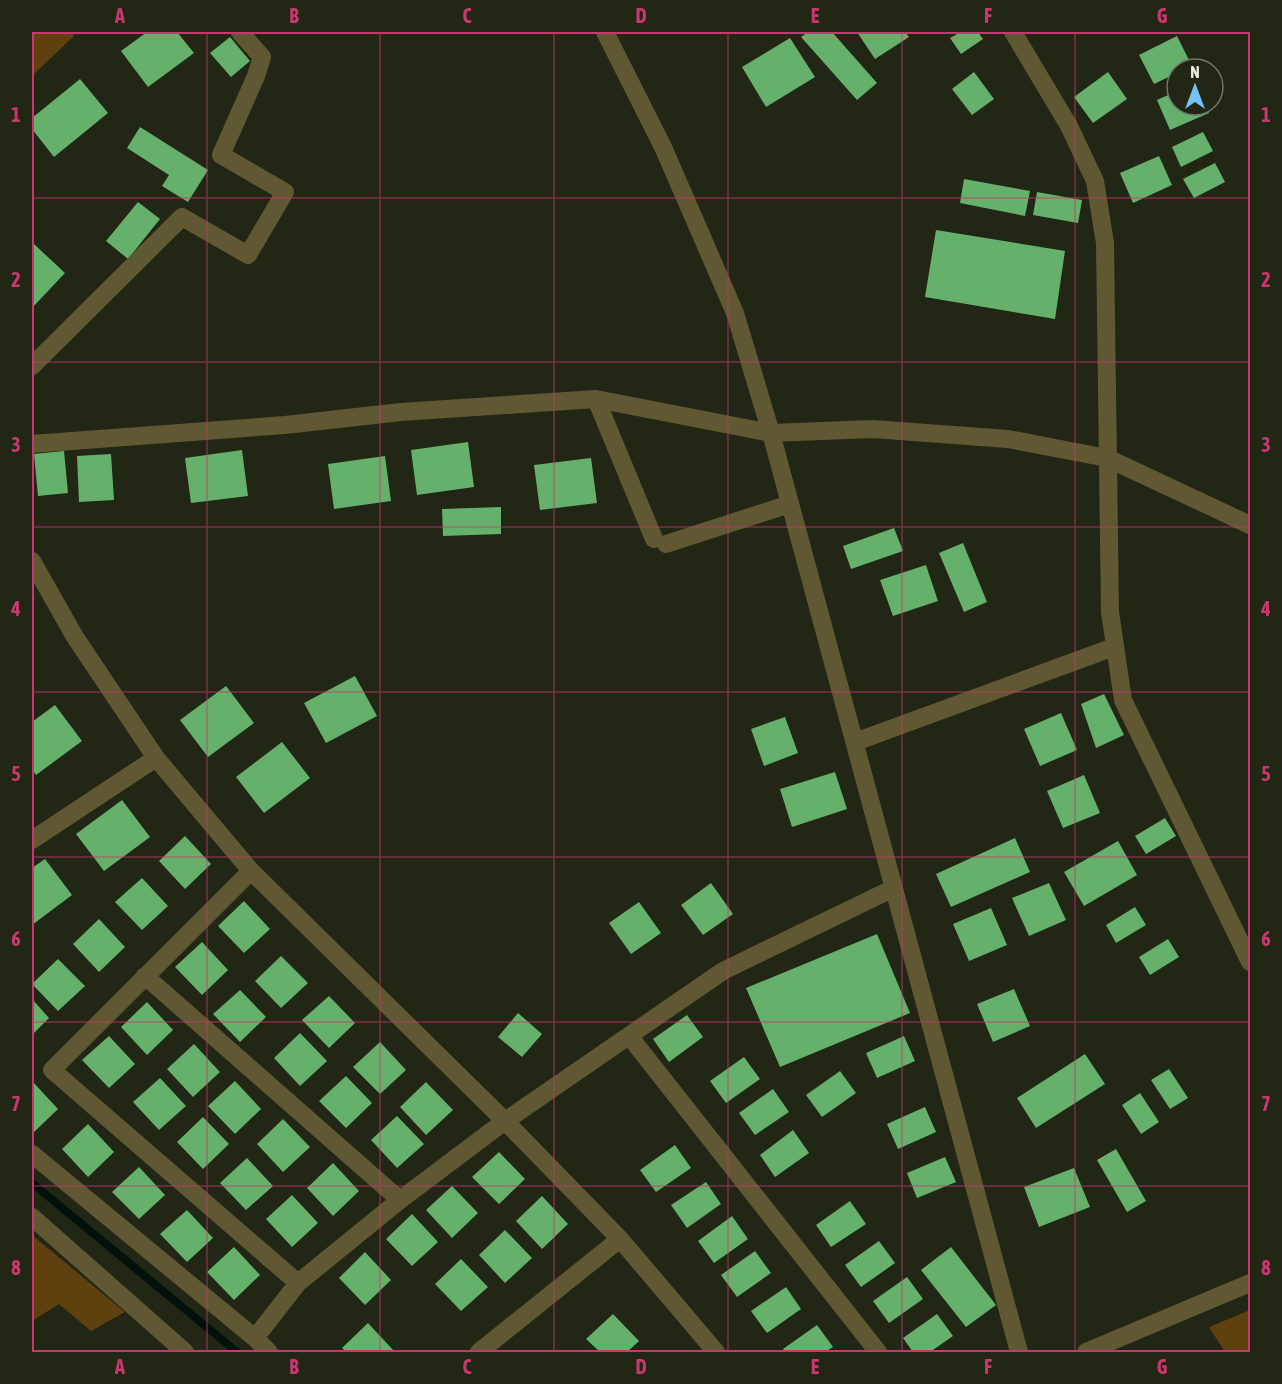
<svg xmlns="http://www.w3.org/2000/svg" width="1282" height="1384" font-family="'Asap Condensed',sans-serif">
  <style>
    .green { fill: #5f4110 }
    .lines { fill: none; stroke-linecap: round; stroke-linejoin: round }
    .stream { stroke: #03110c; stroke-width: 8 }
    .building { fill: #65b16c }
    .minor { stroke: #5f5832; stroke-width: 18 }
    .grid { fill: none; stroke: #c8386f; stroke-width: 1.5; stroke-opacity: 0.55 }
    .neatline { fill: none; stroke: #c8386f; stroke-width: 2 }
    .grid-label { font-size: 20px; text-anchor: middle; font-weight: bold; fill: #c8386f }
  </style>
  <rect width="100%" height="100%" fill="#212615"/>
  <!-- green -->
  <path class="green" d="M 32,32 L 72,32 L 74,36 L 32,76 Z
    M 32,1235 L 125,1312 L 91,1331 L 59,1304 L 32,1321 Z
    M 1250,1310 L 1250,1352 L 1225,1352 L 1209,1327 Z"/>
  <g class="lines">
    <!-- stream -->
    <path class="stream" d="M 32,1183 L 237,1352"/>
  </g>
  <!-- building -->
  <path class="building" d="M 147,32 L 177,32 L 194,53 L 148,87 L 121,51 Z
    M 808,32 L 832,32 L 877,83 L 857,100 L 801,37 Z
    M 857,32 L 905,32 L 909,37 L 875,59 Z
    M 961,32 L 978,32 L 983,39 L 961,54 L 950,38 Z
    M 1177,36 L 1192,66 L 1185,69 L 1177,69 L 1177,73 L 1154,84 L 1139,55 Z
    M 230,37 L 250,61 L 231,77 L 210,53 Z
    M 790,38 L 815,77 L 766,107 L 742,67 Z
    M 974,72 L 994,99 L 972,115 L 952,89 Z
    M 1108,72 L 1127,99 L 1093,123 L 1074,97 Z
    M 80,79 L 108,113 L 54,157 L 32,129 L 32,118 Z
    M 1177,91 L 1177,105 L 1206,105 L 1209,113 L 1170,130 L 1157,100 Z
    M 140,127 L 208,170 L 188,202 L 162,186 L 169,175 L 127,148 Z
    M 1203,132 L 1213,151 L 1181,167 L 1172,147 Z
    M 1159,156 L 1172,185 L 1133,203 L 1120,173 Z
    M 1215,163 L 1225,182 L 1194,198 L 1183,179 Z
    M 964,179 L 1030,191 L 1025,216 L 960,203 Z
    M 1037,192 L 1082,200 L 1078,223 L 1033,215 Z
    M 138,202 L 160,219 L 128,259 L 106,241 Z
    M 936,230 L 1065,251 L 1055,319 L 925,297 Z
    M 34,244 L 65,273 L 32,308 L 32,246 Z
    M 468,442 L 474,487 L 417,495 L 411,450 Z
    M 242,450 L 248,496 L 191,503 L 185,458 Z
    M 64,451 L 68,493 L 38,496 L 34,454 Z
    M 111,454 L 114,500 L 79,502 L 77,456 Z
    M 385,456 L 391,501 L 334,509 L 328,464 Z
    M 591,458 L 597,503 L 540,510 L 534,465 Z
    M 501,507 L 501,534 L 443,536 L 442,509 Z
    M 894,528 L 903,551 L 851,569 L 843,546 Z
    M 963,543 L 987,602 L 964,612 L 939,553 Z
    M 926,565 L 938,601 L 893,616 L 880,580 Z
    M 355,676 L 377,716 L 326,743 L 304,703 Z
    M 226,686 L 254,723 L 208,757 L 180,720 Z
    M 1104,694 L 1124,735 L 1096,748 L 1081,704 Z
    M 55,705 L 82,741 L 36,775 L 32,769 L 32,722 Z
    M 1061,713 L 1077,750 L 1040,766 L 1024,729 Z
    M 785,717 L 798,753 L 764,766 L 751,729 Z
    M 282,742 L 310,778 L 264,813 L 236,777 Z
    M 835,772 L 847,809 L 792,827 L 780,789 Z
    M 1084,775 L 1100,813 L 1063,828 L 1047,791 Z
    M 122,800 L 150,837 L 104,871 L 76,834 Z
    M 1165,818 L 1176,836 L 1146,854 L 1135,836 Z
    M 185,836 L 211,864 L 185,889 L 159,861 Z
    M 1015,838 L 1030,872 L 951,907 L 936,874 Z
    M 1118,841 L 1137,875 L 1084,906 L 1064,872 Z
    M 45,859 L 72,895 L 32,925 L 32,868 Z
    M 142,878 L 168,906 L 142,930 L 115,902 Z
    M 711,883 L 733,914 L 703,935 L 681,905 Z
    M 1049,883 L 1066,920 L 1029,936 L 1012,898 Z
    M 244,901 L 270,929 L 244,953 L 218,926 Z
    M 639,902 L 661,933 L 631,954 L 609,923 Z
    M 1135,907 L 1146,925 L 1116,943 L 1106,925 Z
    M 991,908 L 1007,945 L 969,961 L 953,924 Z
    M 99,919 L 125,947 L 99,972 L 73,944 Z
    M 877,934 L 910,1013 L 780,1067 L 746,988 Z
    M 1168,939 L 1179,957 L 1150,975 L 1139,957 Z
    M 202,942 L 228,970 L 202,995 L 175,967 Z
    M 281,956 L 308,983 L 281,1008 L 255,981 Z
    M 58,959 L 85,986 L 58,1011 L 32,984 Z
    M 1014,989 L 1030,1026 L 993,1042 L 977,1004 Z
    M 240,990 L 266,1017 L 240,1042 L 213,1014 Z
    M 329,996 L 355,1023 L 329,1048 L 302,1020 Z
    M 32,999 L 49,1018 L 32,1035 Z
    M 147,1002 L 173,1030 L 147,1055 L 121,1027 Z
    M 518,1013 L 542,1034 L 522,1057 L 498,1037 Z
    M 687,1015 L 703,1037 L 669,1062 L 653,1039 Z
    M 300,1033 L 327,1061 L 300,1086 L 274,1058 Z
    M 109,1036 L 135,1064 L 109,1088 L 82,1060 Z
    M 904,1036 L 915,1061 L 877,1078 L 866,1053 Z
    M 380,1042 L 406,1070 L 380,1094 L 353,1067 Z
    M 194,1044 L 220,1072 L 193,1097 L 167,1069 Z
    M 1085,1054 L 1105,1084 L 1036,1128 L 1017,1098 Z
    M 744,1057 L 760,1079 L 726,1103 L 710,1081 Z
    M 1169,1069 L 1188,1098 L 1170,1109 L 1151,1080 Z
    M 840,1071 L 856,1093 L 822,1117 L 806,1095 Z
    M 346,1076 L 372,1103 L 346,1128 L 319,1101 Z
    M 160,1078 L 186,1106 L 159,1130 L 133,1102 Z
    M 32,1081 L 58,1109 L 32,1134 Z
    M 235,1081 L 261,1109 L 235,1134 L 208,1106 Z
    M 426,1082 L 453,1110 L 426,1135 L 400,1107 Z
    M 773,1089 L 789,1112 L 755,1135 L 739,1113 Z
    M 1140,1093 L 1159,1122 L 1141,1134 L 1122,1105 Z
    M 925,1107 L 936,1132 L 898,1149 L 887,1124 Z
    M 397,1116 L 424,1144 L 397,1168 L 371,1140 Z
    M 203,1117 L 229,1144 L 203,1169 L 177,1142 Z
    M 283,1119 L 310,1147 L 283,1172 L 257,1144 Z
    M 88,1124 L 114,1152 L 88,1177 L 62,1149 Z
    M 793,1130 L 809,1153 L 775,1177 L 760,1155 Z
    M 675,1145 L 691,1168 L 656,1192 L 640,1170 Z
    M 1116,1149 L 1146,1201 L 1127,1212 L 1097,1160 Z
    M 499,1152 L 525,1179 L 499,1204 L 472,1177 Z
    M 945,1157 L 956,1182 L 917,1198 L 907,1173 Z
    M 247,1158 L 273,1186 L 246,1210 L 220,1183 Z
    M 333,1163 L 359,1191 L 333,1216 L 307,1188 Z
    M 139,1167 L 165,1195 L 139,1219 L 112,1192 Z
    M 1074,1168 L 1090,1207 L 1039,1227 L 1024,1187 Z
    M 706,1182 L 721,1204 L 687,1228 L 671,1205 Z
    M 452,1186 L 478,1213 L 452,1238 L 426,1210 Z
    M 292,1195 L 318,1223 L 292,1247 L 266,1219 Z
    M 542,1196 L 568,1224 L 542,1249 L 516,1221 Z
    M 850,1201 L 866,1224 L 831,1247 L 816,1225 Z
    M 187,1210 L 213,1238 L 187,1262 L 160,1234 Z
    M 412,1214 L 438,1242 L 412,1266 L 386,1239 Z
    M 732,1216 L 748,1239 L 714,1263 L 698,1241 Z
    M 505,1230 L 532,1258 L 505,1283 L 479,1255 Z
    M 879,1241 L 895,1263 L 861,1287 L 845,1265 Z
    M 234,1247 L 260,1275 L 234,1300 L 207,1272 Z
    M 951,1247 L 996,1305 L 966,1327 L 921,1270 Z
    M 755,1251 L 771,1273 L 737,1297 L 721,1275 Z
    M 365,1252 L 391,1280 L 365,1305 L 339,1278 Z
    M 461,1259 L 488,1287 L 461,1311 L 435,1284 Z
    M 907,1277 L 923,1299 L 889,1323 L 873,1301 Z
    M 786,1287 L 801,1309 L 767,1333 L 751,1311 Z
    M 613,1314 L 639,1341 L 627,1352 L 600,1352 L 586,1339 Z
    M 937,1314 L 953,1336 L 930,1352 L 913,1352 L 903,1338 Z
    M 368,1323 L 394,1351 L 393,1352 L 346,1352 L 342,1348 Z
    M 817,1325 L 833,1347 L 825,1352 L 785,1352 L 783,1349 Z"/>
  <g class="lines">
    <!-- minor -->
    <path class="minor" d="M 605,32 L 663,147 L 735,313 L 771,433 L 1019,1352
      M 1013,32 L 1069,126 L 1095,181 L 1105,243 L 1110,612 L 1123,700 L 1250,962
      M 32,366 L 182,217 L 248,255 L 285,192 L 221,155 L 256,76 L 262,57 L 240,32
      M 596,399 L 654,539
      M 32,444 L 285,425 L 401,412 L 596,399 L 771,433 L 873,429 L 1008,439 L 1107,458 L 1250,525
      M 666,544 L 790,504
      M 32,561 L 75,637 L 156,758 L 251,871 L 505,1121 L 620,1239 L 716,1352
      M 855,742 L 1114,647
      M 32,840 L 156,758
      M 251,871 L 52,1070 L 298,1283
      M 145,976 L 400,1200
      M 630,1037 L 878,1352
      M 32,1154 L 255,1338 L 298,1283 L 400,1200 L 505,1121 L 723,971 L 894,888
      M 32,1217 L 185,1352
      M 255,1338 L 269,1352
      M 479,1352 L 620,1239
      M 1086,1352 L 1250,1283"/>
  </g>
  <!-- grid -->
  <path class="grid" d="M 207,32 L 207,1352M 380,32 L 380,1352M 554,32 L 554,1352M 728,32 L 728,1352M 902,32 L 902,1352M 1075,32 L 1075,1352M 32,198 L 1250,198M 32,362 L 1250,362M 32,527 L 1250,527M 32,692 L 1250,692M 32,857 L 1250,857M 32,1022 L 1250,1022M 32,1186 L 1250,1186"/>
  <!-- border -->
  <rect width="1282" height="1384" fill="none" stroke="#212615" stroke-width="66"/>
  <!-- north arrow -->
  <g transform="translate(1195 87)"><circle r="28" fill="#212615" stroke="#717567" stroke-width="1.5"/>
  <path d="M0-4.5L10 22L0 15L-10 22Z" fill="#75c0f6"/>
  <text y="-9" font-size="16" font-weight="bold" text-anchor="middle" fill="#e8ece1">N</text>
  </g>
  <rect x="33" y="33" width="1216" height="1318" class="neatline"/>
  <g class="grid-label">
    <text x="120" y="23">A</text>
    <text x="294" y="23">B</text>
    <text x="467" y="23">C</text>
    <text x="641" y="23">D</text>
    <text x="815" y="23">E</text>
    <text x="988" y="23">F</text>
    <text x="1162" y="23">G</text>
    <text x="16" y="122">1</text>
    <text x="1266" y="122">1</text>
    <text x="16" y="287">2</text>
    <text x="1266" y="287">2</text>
    <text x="16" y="452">3</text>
    <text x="1266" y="452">3</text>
    <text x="16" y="616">4</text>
    <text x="1266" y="616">4</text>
    <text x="16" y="781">5</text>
    <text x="1266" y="781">5</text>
    <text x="16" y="946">6</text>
    <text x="1266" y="946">6</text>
    <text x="16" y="1111">7</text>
    <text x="1266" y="1111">7</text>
    <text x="16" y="1275">8</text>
    <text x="1266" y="1275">8</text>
    <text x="120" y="1374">A</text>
    <text x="294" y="1374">B</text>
    <text x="467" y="1374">C</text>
    <text x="641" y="1374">D</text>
    <text x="815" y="1374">E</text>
    <text x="988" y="1374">F</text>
    <text x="1162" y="1374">G</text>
  </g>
</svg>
